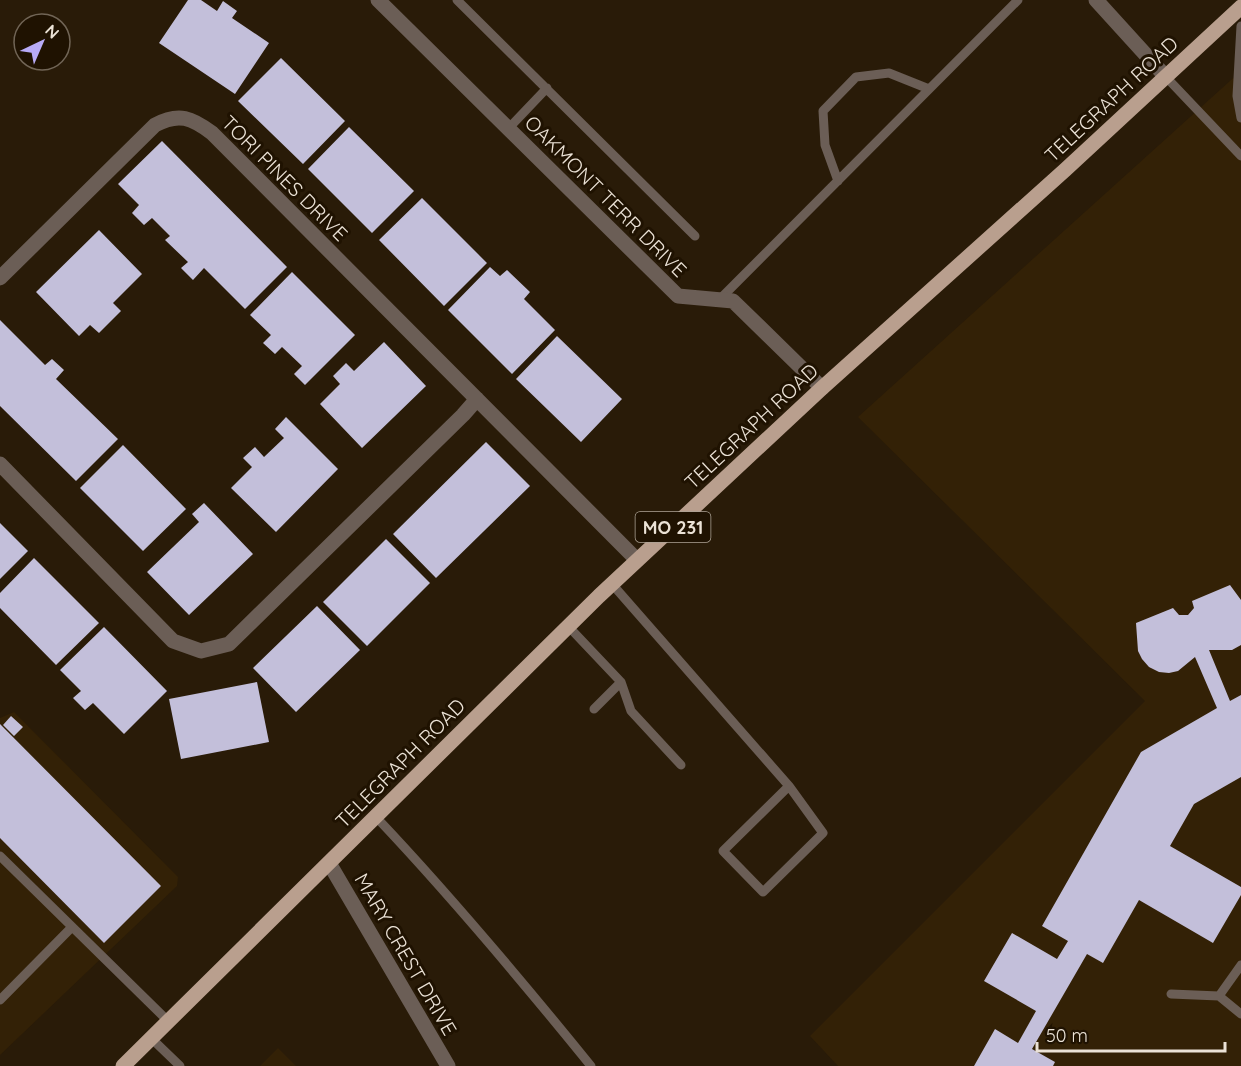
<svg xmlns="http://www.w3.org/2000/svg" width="1241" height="1066" font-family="Quicksand,sans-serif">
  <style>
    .built { fill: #332106 }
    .building { fill: #c3bfda }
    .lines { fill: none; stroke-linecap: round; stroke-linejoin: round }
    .lane { stroke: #6b5e56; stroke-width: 9 }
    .street { stroke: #6b5e56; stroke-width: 15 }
    .primary { stroke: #b99f8e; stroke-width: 15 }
    .labels { text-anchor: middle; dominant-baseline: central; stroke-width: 6; stroke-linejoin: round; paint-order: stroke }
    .shield { fill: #1f1201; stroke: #aea496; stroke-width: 1.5 }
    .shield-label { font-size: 18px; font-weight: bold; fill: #ebe2d6 }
    .street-label { font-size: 20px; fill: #ebe2d6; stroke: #1f1201 }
  </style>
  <rect width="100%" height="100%" fill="#291b08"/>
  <!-- built -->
  <path class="built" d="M 1241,71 L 1241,1066 L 838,1066 L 810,1036 L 1145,701 L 858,417 Z
    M 14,712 L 178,877 L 177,886 L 0,1055 L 0,718 Z
    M 278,1048 L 296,1066 L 260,1066 Z"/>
  <!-- building -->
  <path class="building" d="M 188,0 L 201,0 L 217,11 L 223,1 L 237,11 L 232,18 L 269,43 L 235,94 L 159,43 Z
    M 281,58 L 345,121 L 303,164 L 238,101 Z
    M 349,127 L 414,191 L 372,233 L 308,169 Z
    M 162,141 L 287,267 L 245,309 L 204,268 L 193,280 L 181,268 L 188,262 L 165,240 L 170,236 L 152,218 L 144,225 L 132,213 L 139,205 L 118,184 Z
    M 422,198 L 487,263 L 444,306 L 379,240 Z
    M 99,230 L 142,274 L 113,303 L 121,311 L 99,333 L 90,325 L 79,336 L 36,292 Z
    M 490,267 L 500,276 L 507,270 L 530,292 L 524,299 L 555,330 L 512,374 L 448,310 Z
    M 292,272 L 355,335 L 305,385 L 294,374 L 302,366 L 282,347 L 275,354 L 263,343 L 271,335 L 250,315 Z
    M 0,320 L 45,365 L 52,359 L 64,370 L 56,379 L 118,439 L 76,481 L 0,406 Z
    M 557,336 L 622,399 L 581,442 L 516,379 Z
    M 384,342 L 426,386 L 362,448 L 320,404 L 340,384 L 333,376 L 346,363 L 354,371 Z
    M 286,417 L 338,469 L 276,532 L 231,488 L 252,467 L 243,458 L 255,447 L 264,457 L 284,438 L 275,429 Z
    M 486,442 L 530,486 L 436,578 L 393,534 Z
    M 123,445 L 186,509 L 143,551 L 80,488 Z
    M 204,503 L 253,554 L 189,615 L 147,572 L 199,522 L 192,514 Z
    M 0,523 L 28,551 L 0,579 Z
    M 386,539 L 430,583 L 367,646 L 323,602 Z
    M 34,558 L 99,623 L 56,665 L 0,608 L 0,593 Z
    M 1230,585 L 1241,600 L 1241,645 L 1232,650 L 1209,650 L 1230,701 L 1241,695 L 1241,777 L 1194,804 L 1170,846 L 1241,887 L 1241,895 L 1213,943 L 1139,900 L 1103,963 L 1087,954 L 1032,1049 L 1055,1062 L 1053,1066 L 974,1066 L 995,1029 L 1018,1043 L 1036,1011 L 984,981 L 1012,933 L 1057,959 L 1068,941 L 1042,926 L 1141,752 L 1217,708 L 1195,657 L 1178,671 L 1169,673 L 1159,672 L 1149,667 L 1142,659 L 1138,651 L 1136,623 L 1173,608 L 1179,615 L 1188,615 L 1194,608 L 1192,601 Z
    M 317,606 L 360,650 L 296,712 L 253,668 Z
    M 104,627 L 167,691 L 124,734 L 93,703 L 85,710 L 73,698 L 81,691 L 60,670 Z
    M 257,682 L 269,742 L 181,759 L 169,699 Z
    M 11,716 L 23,727 L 14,736 L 3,725 Z
    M 0,724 L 161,886 L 104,943 L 0,838 Z"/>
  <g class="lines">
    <!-- lane -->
    <path class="lane" d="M 457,0 L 695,236
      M 1241,26 L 1237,96 L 1241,118
      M 1166,77 L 1241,156
      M 508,129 L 547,88
      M 838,181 L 825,145 L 823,111 L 856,77 L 889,73 L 929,89
      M 719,300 L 1018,0
      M 612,584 L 789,786 L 823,833 L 763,892 L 723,851 L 789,786
      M 568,626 L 621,682 L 631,711 L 681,765
      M 594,709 L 621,682
      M 376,817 C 451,896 522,981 591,1066
      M 0,856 L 168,1021
      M 1241,965 L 1219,996 L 1241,1014
      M 1171,994 L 1219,996
      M 0,1000 L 72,927
      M 151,1038 L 180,1066"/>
    <!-- street -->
    <path class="street" d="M 378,0 L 678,296 L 733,301 L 822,388
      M 1096,0 L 1166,77
      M 0,278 L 155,125 C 179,112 192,118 212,133 L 637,560
      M 0,464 L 173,641 L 201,651 L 229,644 L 463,415 L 477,399
      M 329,863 L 448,1066"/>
    <!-- primary -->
    <path class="primary" d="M 123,1066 L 599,596 L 822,388 L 1065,170 L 1241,7"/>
  </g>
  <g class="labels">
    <!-- shield labels -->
    <rect class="shield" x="635.5" y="512" width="75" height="30" rx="4.5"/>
    <g class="shield-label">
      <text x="673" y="527">MO 231</text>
    </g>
    <!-- street labels -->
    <g class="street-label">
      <text transform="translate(1111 99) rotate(-43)">TELEGRAPH ROAD</text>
      <text transform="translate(285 178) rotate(45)">TORI PINES DRIVE</text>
      <text transform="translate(606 196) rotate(45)">OAKMONT TERR DRIVE</text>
      <text transform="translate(751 426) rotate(-43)">TELEGRAPH ROAD</text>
      <text transform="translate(400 763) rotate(-45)">TELEGRAPH ROAD</text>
      <text transform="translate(406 954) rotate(60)">MARY CREST DRIVE</text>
    </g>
  </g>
  <!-- north arrow -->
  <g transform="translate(42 42) rotate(44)"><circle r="28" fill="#1f1201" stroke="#716556" stroke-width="1.5"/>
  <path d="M0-4.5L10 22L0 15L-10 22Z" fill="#b8abf7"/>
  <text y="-9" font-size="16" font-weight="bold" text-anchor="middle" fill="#ebe2d6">N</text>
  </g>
  <!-- scale -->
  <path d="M1037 1042v9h188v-9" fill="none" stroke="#ebe2d6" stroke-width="3"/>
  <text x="1046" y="1042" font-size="18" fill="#ebe2d6" stroke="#1f1201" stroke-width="4.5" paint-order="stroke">50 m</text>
</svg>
